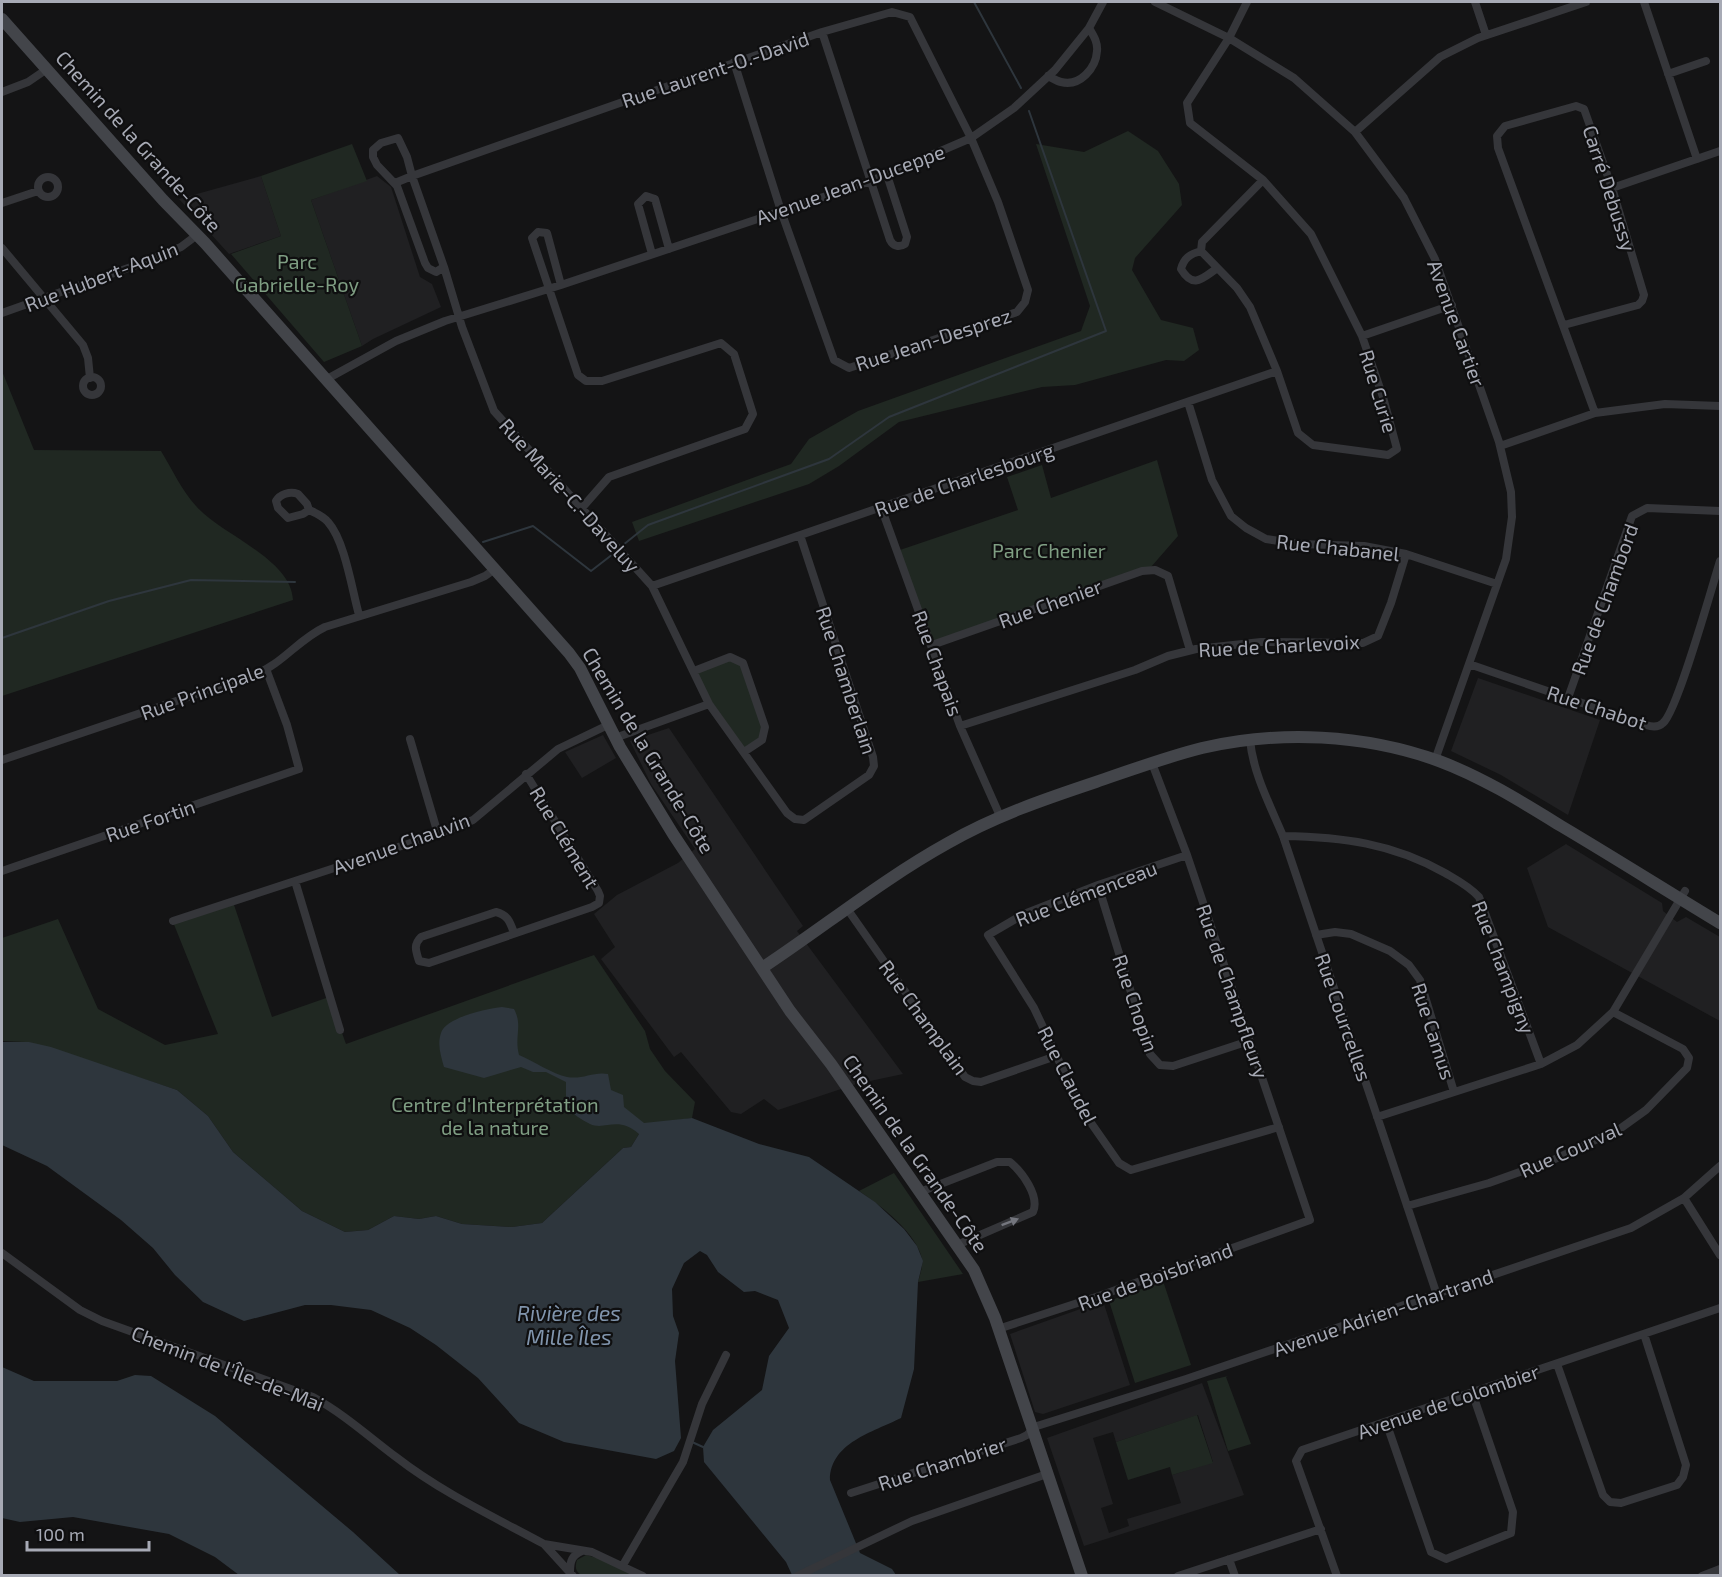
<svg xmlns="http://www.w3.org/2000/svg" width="1722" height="1577" font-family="'Exo 2',sans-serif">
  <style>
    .built { fill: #202022; fill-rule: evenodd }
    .green { fill: #202822 }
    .water { fill: #2e363d }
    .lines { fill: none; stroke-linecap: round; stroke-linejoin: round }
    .stream { stroke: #2e363d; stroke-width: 2 }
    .street { stroke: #35363a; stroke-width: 8 }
    .secondary { stroke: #43454a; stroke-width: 12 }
    .oneway { fill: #74767e }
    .labels { text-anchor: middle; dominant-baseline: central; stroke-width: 4.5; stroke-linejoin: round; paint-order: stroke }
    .street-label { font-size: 20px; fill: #a7aab5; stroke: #0f0f10 }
    .park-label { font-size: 20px; fill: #7f9e83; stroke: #0f0f10 }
    .water-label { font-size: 21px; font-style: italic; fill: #8195ad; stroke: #0f0f10 }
  </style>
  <rect width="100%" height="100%" fill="#141415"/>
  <!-- built -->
  <path class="built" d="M 261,176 L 281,236 L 229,254 L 179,199 Z
    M 377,176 L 391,187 L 420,277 L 432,284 L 441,307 L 373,339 L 362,346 L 311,200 Z
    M 1478,678 L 1600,720 L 1568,815 L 1501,775 L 1451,751 Z
    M 669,728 L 803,926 L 797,931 L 903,1074 L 856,1084 L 778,1110 L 764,1099 L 741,1114 L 731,1112 L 681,1052 L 674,1057 L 601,959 L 615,947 L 594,914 L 617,895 L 678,863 L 695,849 L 651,784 L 630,741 Z
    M 603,735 L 616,758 L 582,778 L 565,752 Z
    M 1566,844 L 1662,903 L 1663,911 L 1677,922 L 1686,917 L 1720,937 L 1720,1021 L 1548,927 L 1527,868 Z
    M 1103,1301 L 1130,1385 L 1043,1414 L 1035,1412 L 1010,1334 Z
    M 1202,1383 L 1244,1495 L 1084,1546 L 1047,1438 ZM 1198,1415 L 1213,1462 L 1172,1475 L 1181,1503 L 1127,1519 L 1129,1526 L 1109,1533 L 1101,1508 L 1113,1504 L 1093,1438 L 1113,1432 L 1116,1442 Z"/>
  <!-- green -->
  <path class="green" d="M 1128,131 L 1158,151 L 1179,184 L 1182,205 L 1135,258 L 1132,270 L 1161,320 L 1193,328 L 1199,350 L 1184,361 L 1166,360 L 1075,385 L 1042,387 L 899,422 L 839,466 L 809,484 L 639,541 L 632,522 L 791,464 L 809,439 L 858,411 L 1081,331 L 1090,306 L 1036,144 L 1084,152 Z
    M 352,144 L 367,181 L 311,200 L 362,346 L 324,362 L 231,254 L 281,236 L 261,176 Z
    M 2,371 L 34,450 L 161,451 C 172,469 182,491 196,506 C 221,535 291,558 293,600 L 2,696 Z
    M 1157,460 L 1178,536 L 1151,567 L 932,645 L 897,551 L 1018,510 L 1007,477 L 1042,465 L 1051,498 Z
    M 730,657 L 743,663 L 765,727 L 762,740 L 744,752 L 709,704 L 694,671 Z
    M 233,902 L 272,1017 L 329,997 L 346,1044 L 594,955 L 645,1031 L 650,1049 L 665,1071 L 695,1102 L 692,1118 L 672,1121 L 639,1134 L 631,1147 L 623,1148 L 542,1223 L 512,1227 L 462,1224 L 436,1216 L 419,1219 L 394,1216 L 368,1230 L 345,1232 L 302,1211 L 233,1152 L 208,1116 L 177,1090 L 50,1048 L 25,1042 L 2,1041 L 2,938 L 58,919 L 98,1009 L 165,1045 L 218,1034 L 173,922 Z
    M 894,1173 L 963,1274 L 918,1282 C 920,1275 923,1266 922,1259 C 917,1233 880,1205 859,1191 Z
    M 1163,1281 L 1191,1365 L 1135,1383 L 1109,1301 Z
    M 1228,1376 L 1226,1377 L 1251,1444 L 1228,1451 L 1207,1381 Z
    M 1197,1415 L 1213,1463 L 1172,1475 L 1170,1467 L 1128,1480 L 1116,1442 Z
    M 586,1555 L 601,1559 L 638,1575 L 581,1575 C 575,1571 575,1566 577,1560 Z"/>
  <!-- water -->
  <path class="water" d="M 502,1007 L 514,1009 C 523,1026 514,1036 519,1055 C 533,1061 553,1074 567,1077 C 582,1080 594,1071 608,1074 L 611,1090 L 623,1095 L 624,1107 L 644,1123 L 692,1118 L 759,1144 L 809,1157 L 875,1202 L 904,1229 L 917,1246 L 923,1261 L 918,1282 L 914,1369 L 901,1418 C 873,1432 830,1443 830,1480 L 860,1553 L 892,1569 L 896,1575 L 792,1575 L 786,1562 L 704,1462 L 703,1447 L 713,1430 L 762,1390 L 769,1356 L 789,1328 L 778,1300 L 755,1291 L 744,1292 L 718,1272 L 707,1255 L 700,1251 L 684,1263 L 672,1289 L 673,1316 L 679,1333 L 675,1361 L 681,1438 L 674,1451 L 656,1459 L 564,1442 L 519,1423 L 478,1378 L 436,1345 L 410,1328 L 371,1310 L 331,1305 L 305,1305 L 244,1321 L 203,1302 L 175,1275 L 153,1248 L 121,1220 L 47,1166 L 2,1145 L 2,1042 L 29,1042 L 51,1047 L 177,1090 L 208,1116 L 233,1152 L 302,1211 L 345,1232 L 368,1230 L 394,1216 L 419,1219 L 436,1216 L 462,1224 L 512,1227 L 542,1223 L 623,1148 L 631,1147 L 639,1134 C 618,1115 605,1131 590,1124 C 581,1120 573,1113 566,1108 L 566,1082 L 546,1072 L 533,1072 L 521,1067 L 484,1078 L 444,1067 C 441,1056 437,1045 441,1033 C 446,1017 487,1009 502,1007 Z
    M 2,1367 L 34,1381 L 117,1381 L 135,1375 L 151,1376 L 215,1416 L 353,1532 L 400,1575 L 239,1575 L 215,1557 L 169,1534 L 73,1517 L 20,1522 L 2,1518 Z"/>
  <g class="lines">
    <!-- stream -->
    <path class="stream" d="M 974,2 L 1021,88
      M 483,542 L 533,526 L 591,571 L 613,554
      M 623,545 L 648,525 L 829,459 L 889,417 L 1106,331 L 1029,111
      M 2,638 L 109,601 L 191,580 L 295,582
      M 692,1442 L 703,1447"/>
    <!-- street -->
    <path class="street" d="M 1155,2 L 1229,38 L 1294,78 L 1355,132 L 1404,198 L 1435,259 L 1499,442 L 1511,492 L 1512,517 L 1506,559 L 1435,760
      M 1247,2 L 1229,38 L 1187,103 L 1190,123 L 1263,180 L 1311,234 L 1362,336 L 1383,397 L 1397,449 L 1388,455 L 1313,445 L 1298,433 L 1277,371 L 1250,307 L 1237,288 L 1201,251 L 1202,242 L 1263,180
      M 1475,2 L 1486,35
      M 1644,2 L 1697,159
      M 822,32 L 890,240 C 893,246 899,248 905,244 L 907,237 L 887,175
      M 1668,74 L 1706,61
      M 1048,76 C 1052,78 1057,81 1061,82 C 1080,87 1096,68 1097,51 C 1098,42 1093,35 1089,28
      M 2,92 L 28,82 L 47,69
      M 1355,132 L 1440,57 L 1478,38 L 1586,2
      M38 187a10 10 0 1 1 20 0a10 10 0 1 1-20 0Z
      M 395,183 L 412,176 L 822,32 L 892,12 L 910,17 L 971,138 L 998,202 L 1028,290 L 1025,302 L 1017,312 L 849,368 L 834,360 L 781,211 L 734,62
      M 1612,188 L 1720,151
      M 2,203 L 38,191
      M 2,248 L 83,345 L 88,358 L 90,378
      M 1201,251 C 1190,254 1184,258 1181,269 C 1193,289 1202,279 1216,269
      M 652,254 L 638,204 L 646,196 L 655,199 L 669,249
      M 444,267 L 436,272 L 428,268 L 425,263 L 397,186 L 377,165 L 373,157 L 373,150 L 381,143 L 398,138 L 407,157 L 412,176 L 444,267 L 462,327 L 494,411 L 652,586 L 709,704 L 787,813 L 795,819 L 804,820 L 869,775 L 874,766 L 873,757 L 800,535
      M 561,285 L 547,233 L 538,232 L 532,238 L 578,375 L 586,381 L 602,381 L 721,343 L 734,354 L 753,414 L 745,429 L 609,477 L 581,509
      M 2,313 L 145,262 L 181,247 L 197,235
      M 1564,325 L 1638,305 L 1642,301 L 1644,295 L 1612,188 L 1584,109 L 1576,106 L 1505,126 L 1497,136 L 1498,148 L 1595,413
      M 1362,336 L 1452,305
      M83 386a9 9 0 1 1 18 0a9 9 0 1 1-18 0Z
      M 327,379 L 396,341 L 445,321 L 561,285 L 871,181 L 971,138 L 1014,108 L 1055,70 L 1089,28 L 1103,2
      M 1188,402 L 1212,480 L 1231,516 L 1246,528 L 1266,539 L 1300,544 L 1364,546 L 1406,554 L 1497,584
      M 1500,446 L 1595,413 L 1665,404 L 1720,406
      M 881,507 L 960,726 L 1000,816
      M 309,510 L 303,514 L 288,518 L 278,508 L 276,501 C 280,494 290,491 298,494 L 307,504 L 309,510 C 316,513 323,516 328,522 C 345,541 352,590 359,615
      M 652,586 L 1277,371
      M 932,645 L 1142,571 L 1155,570 L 1168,576 L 1190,650
      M 1469,664 L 1646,725 C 1652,727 1658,728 1663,723 C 1677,712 1712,587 1720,561
      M 694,671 L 730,657 L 743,663 L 765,727 L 762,740 L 744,752
      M 1568,698 L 1632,516 L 1647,508 L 1720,511
      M 960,726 L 1135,670 L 1168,656 L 1196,649 L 1261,642 L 1363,643 L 1378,636 L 1391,603 L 1406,554
      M 615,738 L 709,704
      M 410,739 L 438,834
      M 1250,740 C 1253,773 1270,805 1283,836 L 1437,1295
      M 2,760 L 256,674 C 282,664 299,639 325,627 L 471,582 L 485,576 L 495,569
      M 1283,836 C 1342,837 1392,843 1445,873 C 1457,880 1469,886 1479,897 L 1541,1064
      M 1187,855 L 1098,885 L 1024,914 L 988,935 L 1034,1008 L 1082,1110 L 1119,1163 L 1131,1170 L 1279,1127
      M 2,871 L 299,769 L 287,725 L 266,669
      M 295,881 L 340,1030
      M 1098,885 L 1150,1054 L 1160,1065 L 1173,1066 L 1249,1041
      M 848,910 L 965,1077 L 973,1081 L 981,1082 L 1056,1056
      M 173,921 L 438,834 L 473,820 L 558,749 L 608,725
      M 514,933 C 510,922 508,915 496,912 L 421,937 C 413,945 416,951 419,961 L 429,963 L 592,907 L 599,903 L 600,896 L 598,891 L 526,774
      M 1316,935 L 1335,932 L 1351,934 L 1390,951 L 1409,965 L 1420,980 L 1454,1092
      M 1377,1117 L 1541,1064 L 1577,1045 L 1613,1012 L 1685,891
      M 920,1192 L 997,1162 L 1010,1162 C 1022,1172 1040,1196 1033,1212 L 957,1245
      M 1684,1198 L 1720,1255
      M 1407,1206 L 1489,1183 L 1553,1160 L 1621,1128 L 1646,1110 L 1687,1068 L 1689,1058 L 1683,1049 L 1613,1012
      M 2,1253 L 80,1310 L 102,1321 L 313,1397 C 344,1414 368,1436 396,1457 C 441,1492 494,1517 544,1544
      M 998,1329 L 1099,1296 L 1310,1220 L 1187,855 L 1152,763
      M 1557,1364 L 1603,1495 L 1610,1502 L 1621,1503 L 1677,1485 L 1683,1477 L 1686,1465 L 1644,1334
      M 1386,1422 L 1431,1552 L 1446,1559 L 1511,1533 L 1513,1512 L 1472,1392
      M 851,1493 L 1021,1438 L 1027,1435 L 1037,1426 L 1186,1379 L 1631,1228 L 1684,1198 L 1720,1166
      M 1229,1559 L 1235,1576
      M 623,1565 L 683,1462 L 702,1404 L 726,1355
      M 570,1572 C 570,1561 572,1555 582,1551
      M 573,1576 L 544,1544 L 592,1552 L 643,1576
      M 797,1576 L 912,1521 L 1047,1474
      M 1178,1576 L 1321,1529
      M 1337,1576 L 1296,1461 L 1302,1450 L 1720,1308
      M 1702,1576 L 1720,1569"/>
    <!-- secondary -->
    <path class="secondary" d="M 2,19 L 163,200 L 205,243 L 569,653 L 580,668 L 620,747 L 673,834 L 790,1011 L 831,1064 L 974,1270 L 995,1318 L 1082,1576
      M 762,968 C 824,927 883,879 948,843 C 995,816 1045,799 1096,782 C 1131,770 1166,757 1202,748 C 1280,730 1364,734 1439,761 C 1482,777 1522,802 1561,826 C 1615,858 1667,891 1720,923"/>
  </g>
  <!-- one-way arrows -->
  <defs><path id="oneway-solid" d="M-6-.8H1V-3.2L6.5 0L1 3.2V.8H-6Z" transform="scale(1.5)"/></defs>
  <use class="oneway" href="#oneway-solid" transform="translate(1010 1222) rotate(-21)"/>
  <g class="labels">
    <!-- street labels -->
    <g class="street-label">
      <text transform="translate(715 69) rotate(-19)">Rue Laurent-O.-David</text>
      <text transform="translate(139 141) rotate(48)">Chemin de la Grande-Côte</text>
      <text transform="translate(850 184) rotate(-20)">Avenue Jean-Duceppe</text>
      <text transform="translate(1610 188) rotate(72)">Carré Debussy</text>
      <text transform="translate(101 276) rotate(-21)">Rue Hubert-Aquin</text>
      <text transform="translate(1457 323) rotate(70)">Avenue Cartier</text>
      <text transform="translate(933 339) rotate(-18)">Rue Jean-Desprez</text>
      <text transform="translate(1379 391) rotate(73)">Rue Curie</text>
      <text transform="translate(964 479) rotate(-19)">Rue de Charlesbourg</text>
      <text transform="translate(570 495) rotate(48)">Rue Marie-C.-Daveluy</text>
      <text transform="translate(1338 547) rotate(6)">Rue Chabanel</text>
      <text transform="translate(1604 599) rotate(-70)">Rue de Chambord</text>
      <text transform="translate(1050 603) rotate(-20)">Rue Chenier</text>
      <text transform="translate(1279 645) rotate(-3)">Rue de Charlevoix</text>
      <text transform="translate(938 663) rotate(70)">Rue Chapais</text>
      <text transform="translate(847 680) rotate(72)">Rue Chamberlain</text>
      <text transform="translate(202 691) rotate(-20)">Rue Principale</text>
      <text transform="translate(1597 707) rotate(18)">Rue Chabot</text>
      <text transform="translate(649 750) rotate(59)">Chemin de la Grande-Côte</text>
      <text transform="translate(150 820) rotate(-19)">Rue Fortin</text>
      <text transform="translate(565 837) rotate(59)">Rue Clément</text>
      <text transform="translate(401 843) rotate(-20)">Avenue Chauvin</text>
      <text transform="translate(1086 893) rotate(-21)">Rue Clémenceau</text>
      <text transform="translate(1504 967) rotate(69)">Rue Champigny</text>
      <text transform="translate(1233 991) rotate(71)">Rue de Champfleury</text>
      <text transform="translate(1136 1003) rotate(71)">Rue Chopin</text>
      <text transform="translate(924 1017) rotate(54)">Rue Champlain</text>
      <text transform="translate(1344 1017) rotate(71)">Rue Courcelles</text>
      <text transform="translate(1434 1031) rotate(72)">Rue Camus</text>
      <text transform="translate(1068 1075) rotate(63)">Rue Claudel</text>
      <text transform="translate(1570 1149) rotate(-24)">Rue Courval</text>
      <text transform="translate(916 1153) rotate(55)">Chemin de la Grande-Côte</text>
      <text transform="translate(1155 1276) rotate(-20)">Rue de Boisbriand</text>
      <text transform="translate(1383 1312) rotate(-19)">Avenue Adrien-Chartrand</text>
      <text transform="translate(228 1368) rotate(21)">Chemin de l'Île-de-Mai</text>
      <text transform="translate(1448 1401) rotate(-19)">Avenue de Colombier</text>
      <text transform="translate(942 1463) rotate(-18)">Rue Chambrier</text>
    </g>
    <!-- park labels -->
    <g class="park-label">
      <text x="297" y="261">Parc<tspan x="297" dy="23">Gabrielle-Roy</tspan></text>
      <text x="1049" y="550">Parc Chenier</text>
      <text x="495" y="1104">Centre d'Interprétation<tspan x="495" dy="23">de la nature</tspan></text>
    </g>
    <!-- water labels -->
    <g class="water-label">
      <text x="569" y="1312">Rivière des<tspan x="569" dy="24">Mille Îles</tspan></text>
    </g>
  </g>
  <!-- border -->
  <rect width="1722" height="1577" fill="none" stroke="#a7aab5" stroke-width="6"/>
  <!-- scale -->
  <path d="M27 1541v9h122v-9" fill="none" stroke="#a7aab5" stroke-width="3"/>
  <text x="36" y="1541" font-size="18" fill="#a7aab5" stroke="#0f0f10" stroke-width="4.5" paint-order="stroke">100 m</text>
</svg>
